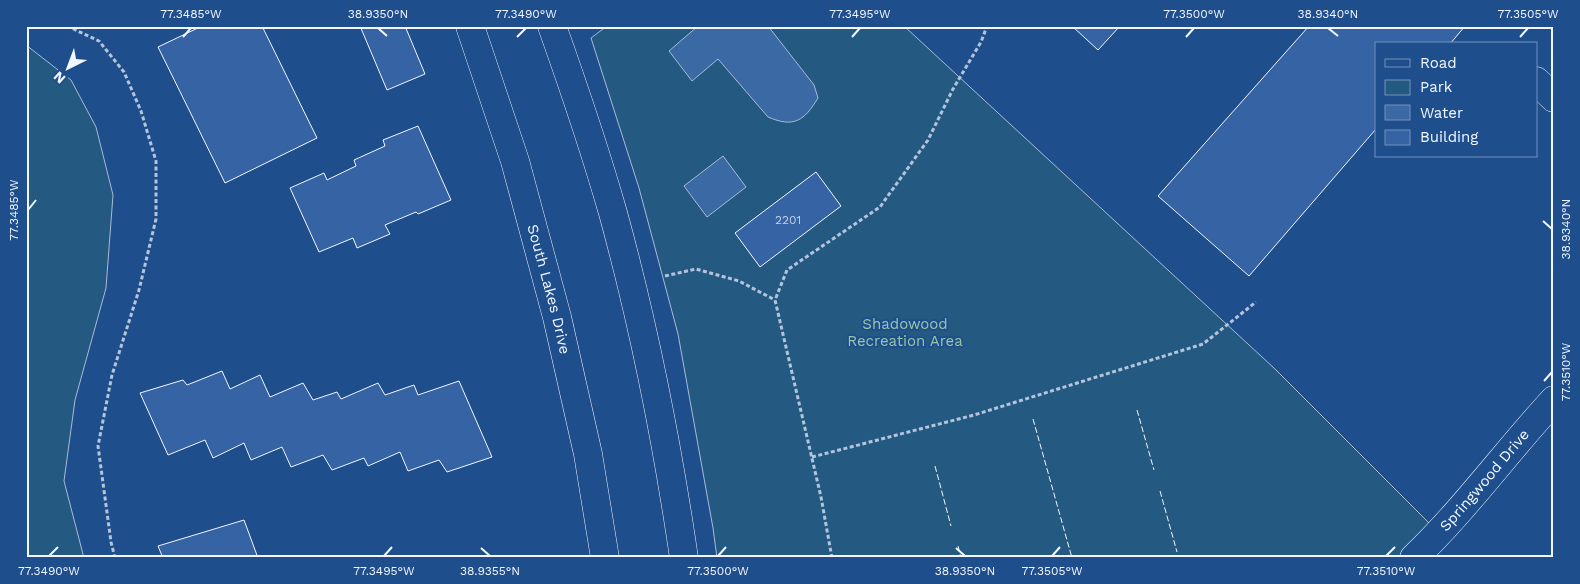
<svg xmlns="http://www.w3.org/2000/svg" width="1580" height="584" font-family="'Work Sans',sans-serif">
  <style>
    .green { fill: #245a82; stroke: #a8bbd7 }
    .water { fill: #3b69a3; stroke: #a8bbd7 }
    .building { fill: #3563a3; stroke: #f2f6ff }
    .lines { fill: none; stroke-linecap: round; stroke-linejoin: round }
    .street-casing { stroke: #f2f6ff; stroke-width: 29 }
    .secondary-casing { stroke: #f2f6ff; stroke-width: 29 }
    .path { stroke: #b3c4dc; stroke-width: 3; stroke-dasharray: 4 2.5; stroke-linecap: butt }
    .street { stroke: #1f4e8c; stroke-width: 28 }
    .secondary { stroke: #1f4e8c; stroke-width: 28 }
    .fence { stroke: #f2f6ff; stroke-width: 1; stroke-dasharray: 6 2.5; stroke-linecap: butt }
    .ticks { fill: none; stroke: #f2f6ff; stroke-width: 2 }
    .labels { text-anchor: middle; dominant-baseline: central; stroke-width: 4; stroke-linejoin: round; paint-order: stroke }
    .number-label { font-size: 12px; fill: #c3d1e8 }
    .street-label { font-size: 15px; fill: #f2f6ff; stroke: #1f4e8c }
    .park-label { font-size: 15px; fill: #97c8a6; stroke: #1f4e8c }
    .neatline { fill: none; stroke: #f2f6ff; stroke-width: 2 }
    .ticks-label { font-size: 12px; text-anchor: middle; fill: #f2f6ff }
  </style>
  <rect width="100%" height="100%" fill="#1f4e8c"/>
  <!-- green -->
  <path class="green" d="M 607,26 L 904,26 L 1275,369 L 1439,533 L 1414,558 L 717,558 L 713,528 L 678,334 L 639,188 L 591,38 Z
    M 26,45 L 71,80 L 96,127 L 113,195 L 106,288 L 75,400 L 64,481 L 84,558 L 26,558 Z"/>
  <!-- water -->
  <path class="water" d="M 698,26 L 768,26 L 814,85 L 818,98 C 804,121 794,128 768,117 L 718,59 L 692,81 L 669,51 Z
    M 723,156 L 746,187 L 707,217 L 684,186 Z"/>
  <!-- building -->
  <path class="building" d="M 202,26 L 262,26 L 317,138 L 225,183 L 158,47 Z
    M 360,26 L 405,26 L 425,74 L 387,90 Z
    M 1072,26 L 1120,26 L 1098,50 Z
    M 1309,26 L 1465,26 L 1450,44 L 1376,44 L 1376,129 L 1249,276 L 1158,196 Z
    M 418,126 L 451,200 L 418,214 L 416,212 L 385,225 L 390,234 L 357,248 L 353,238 L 319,252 L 290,188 L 324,173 L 327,180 L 356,166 L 354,160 L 385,146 L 383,140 Z
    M 816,172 L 841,206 L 760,267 L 735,233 Z
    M 222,371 L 230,389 L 260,375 L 270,397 L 303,383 L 313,400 L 337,392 L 341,399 L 378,383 L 385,395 L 414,385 L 418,395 L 459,381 L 492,457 L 447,472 L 439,460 L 408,471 L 400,452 L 368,466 L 364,458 L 332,470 L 323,455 L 291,467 L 282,447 L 251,460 L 244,443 L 213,458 L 205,440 L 168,455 L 140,393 L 183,380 L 187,385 Z
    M 244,520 L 258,558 L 163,558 L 158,546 Z"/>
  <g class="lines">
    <!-- street casing -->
    <g class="street-casing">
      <g id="street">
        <path d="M 1536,81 L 1554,98"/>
        <path id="s1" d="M 1414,558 C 1465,509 1506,452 1554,400"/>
      </g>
    </g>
    <!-- secondary casing -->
    <g class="secondary-casing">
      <g id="secondary">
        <path id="s2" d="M 470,26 L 515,161 L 557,317 L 588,454 L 605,558"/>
        <path d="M 552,26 C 574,88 595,150 613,213 C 644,326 667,442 684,558"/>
      </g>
    </g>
    <!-- path -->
    <path class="path" d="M 67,26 L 99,41 L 124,72 L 141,111 L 156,161 L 156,219 L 139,290 L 112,375 L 98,446 L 111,542 L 115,558
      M 665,276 L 696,269 L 739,281 L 775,300
      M 812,457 L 974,415 L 1203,344 L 1256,302
      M 832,558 L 821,497 L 775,300 L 787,270 L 880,207 L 928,140 L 953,89 L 981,42 L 987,26"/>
    <!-- street -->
    <use href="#street" class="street"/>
    <!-- secondary -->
    <use href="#secondary" class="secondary"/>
    <!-- fence -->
    <path class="fence" d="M 1137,410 L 1154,470
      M 1033,419 L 1072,558
      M 935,466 L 951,526
      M 1160,491 L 1177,552
      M 958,546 L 961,558"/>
  </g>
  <!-- ticks -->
  <path class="ticks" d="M 378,28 L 387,36M 1328,28 L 1338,36M 183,37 L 191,28M 517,37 L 526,28M 852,37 L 860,28M 1186,37 L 1194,28M 1520,37 L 1528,28M 28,210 L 36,200M 1543,221 L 1552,229M 1544,381 L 1552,372M 481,548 L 490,556M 956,548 L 965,556M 49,556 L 58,547M 384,556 L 392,547M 718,556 L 726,547M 1052,556 L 1060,547M 1386,556 L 1395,547"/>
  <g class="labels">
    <!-- number labels -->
    <g class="number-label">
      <text x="788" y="220">2201</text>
    </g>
    <!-- street labels -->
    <g class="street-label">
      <text stroke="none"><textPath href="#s2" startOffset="275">South Lakes Drive</textPath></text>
      <text stroke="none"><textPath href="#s1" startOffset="105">Springwood Drive</textPath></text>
    </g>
    <!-- park labels -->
    <g class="park-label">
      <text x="905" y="324">Shadowood<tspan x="905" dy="17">Recreation Area</tspan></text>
    </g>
  </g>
  <!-- border -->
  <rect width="1580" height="584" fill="none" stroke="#1f4e8c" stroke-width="55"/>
  <!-- legend -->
  <rect x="1375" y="42" width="162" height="115" fill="#1f4e8c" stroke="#7391ba"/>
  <rect x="1385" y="59" width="25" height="8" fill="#1f4e8c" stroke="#7391ba"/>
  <text x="1420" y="68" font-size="15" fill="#f2f6ff">Road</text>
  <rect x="1385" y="80" width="25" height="15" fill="#245a82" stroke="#7391ba"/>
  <text x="1420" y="92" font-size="15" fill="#f2f6ff">Park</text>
  <rect x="1385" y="105" width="25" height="15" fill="#3b69a3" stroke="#7391ba"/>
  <text x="1420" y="118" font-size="15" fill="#f2f6ff">Water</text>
  <rect x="1385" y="130" width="25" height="15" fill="#3563a3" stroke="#7391ba"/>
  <text x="1420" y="142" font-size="15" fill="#f2f6ff">Building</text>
  <!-- north arrow -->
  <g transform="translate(68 68) rotate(222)" stroke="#1f4e8c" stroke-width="4" paint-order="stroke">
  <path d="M0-4L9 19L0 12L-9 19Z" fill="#f2f6ff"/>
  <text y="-8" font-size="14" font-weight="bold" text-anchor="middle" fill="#f2f6ff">N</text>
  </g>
  <rect x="28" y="28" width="1524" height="528" class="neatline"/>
  <g class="ticks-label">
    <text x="191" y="18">77.3485°W</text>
    <text x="378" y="18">38.9350°N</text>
    <text x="526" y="18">77.3490°W</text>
    <text x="860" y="18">77.3495°W</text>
    <text x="1194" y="18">77.3500°W</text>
    <text x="1328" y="18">38.9340°N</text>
    <text x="1528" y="18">77.3505°W</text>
    <text transform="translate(14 210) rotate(-90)" y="4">77.3485°W</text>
    <text transform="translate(1566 229) rotate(-90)" y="4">38.9340°N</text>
    <text transform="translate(1566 372) rotate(-90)" y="4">77.3510°W</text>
    <text x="49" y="575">77.3490°W</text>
    <text x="384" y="575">77.3495°W</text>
    <text x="490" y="575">38.9355°N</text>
    <text x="718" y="575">77.3500°W</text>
    <text x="965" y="575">38.9350°N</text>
    <text x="1052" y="575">77.3505°W</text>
    <text x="1386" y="575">77.3510°W</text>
  </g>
</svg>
